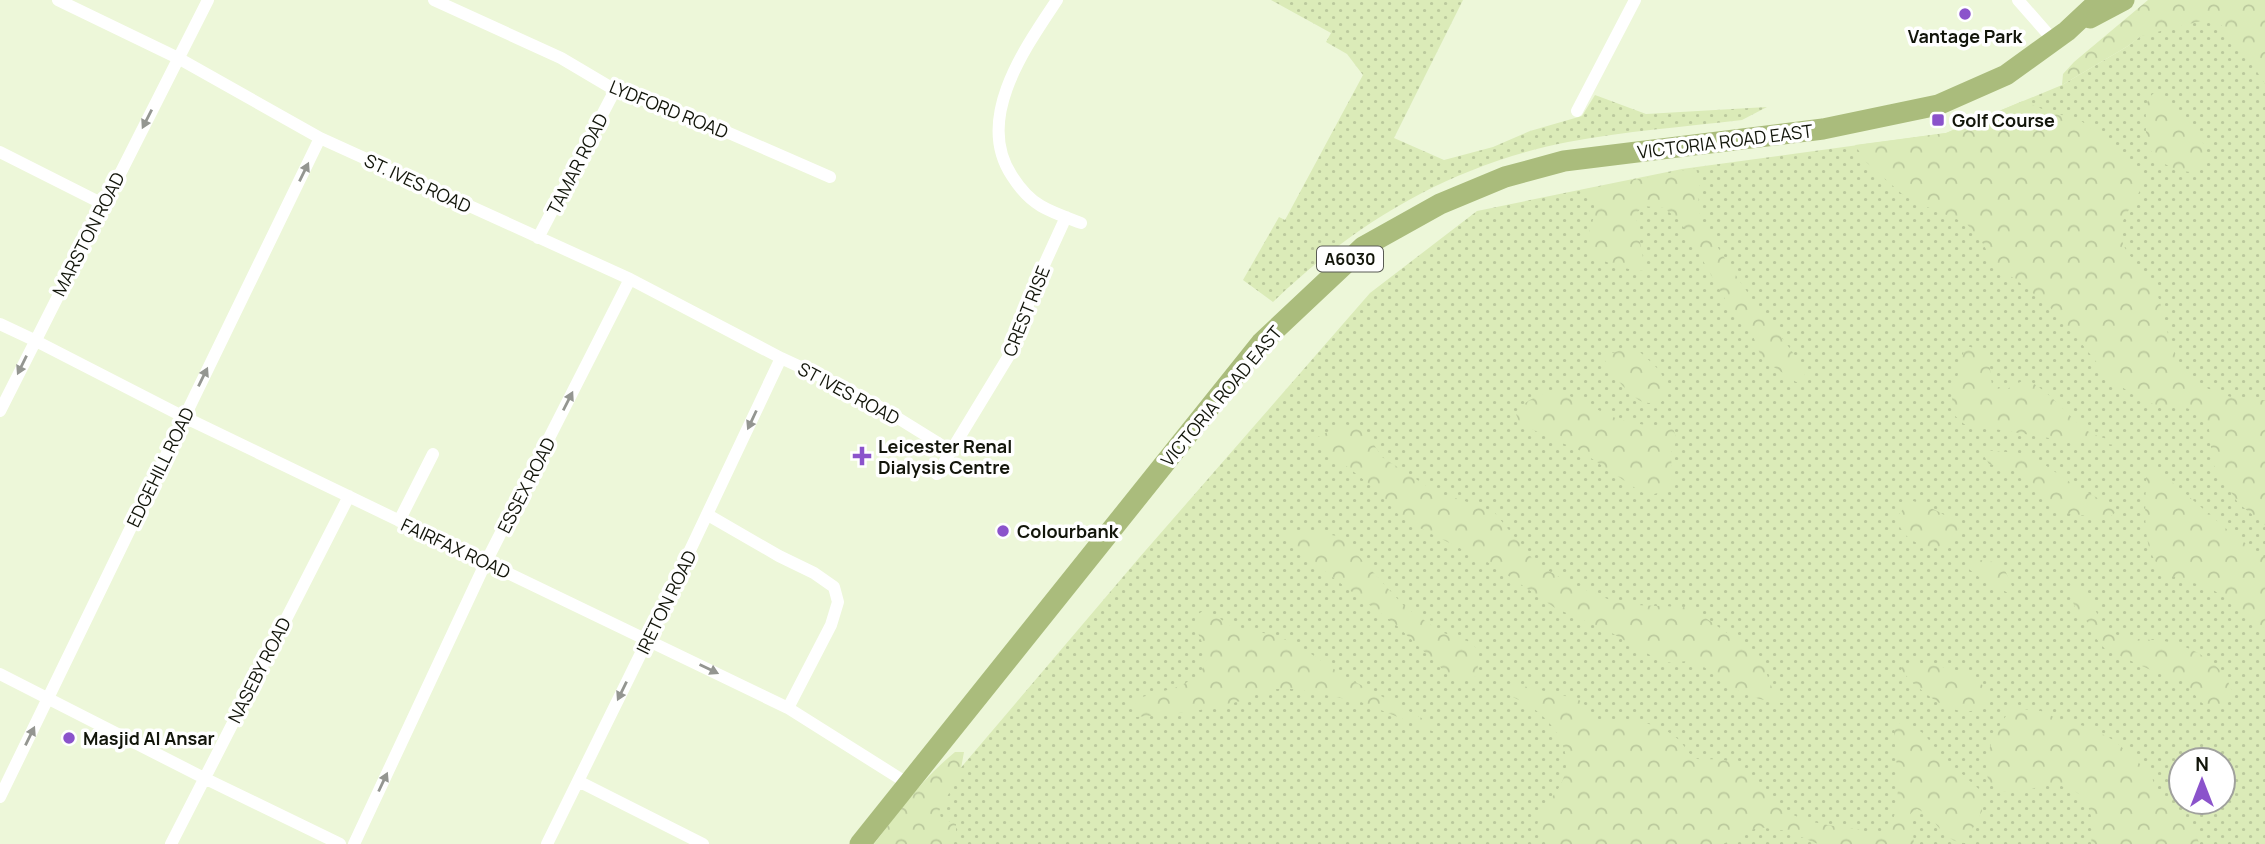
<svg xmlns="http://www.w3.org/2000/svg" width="2265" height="844" font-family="Manrope,sans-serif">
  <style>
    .grass { fill: url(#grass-dots); fill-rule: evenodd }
    .forest { fill: url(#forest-crowns) }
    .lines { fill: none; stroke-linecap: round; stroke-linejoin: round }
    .minor { stroke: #fff; stroke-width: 12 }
    .trunk { stroke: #aabc7c; stroke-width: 21 }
    .oneway { fill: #949691 }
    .poi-dot { fill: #8b53cb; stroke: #fff; stroke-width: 2.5 }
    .labels { text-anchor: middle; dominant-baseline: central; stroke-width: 7; stroke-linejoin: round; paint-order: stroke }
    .shield { fill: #fff; stroke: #595b54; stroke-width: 2 }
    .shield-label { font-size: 16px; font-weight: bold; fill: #12150a }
    .poi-label { font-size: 18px; font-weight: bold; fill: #12150a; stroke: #fff; text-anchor: start }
    .street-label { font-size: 18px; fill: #12150a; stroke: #fff }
  </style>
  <defs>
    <pattern id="grass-dots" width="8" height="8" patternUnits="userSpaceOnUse" patternTransform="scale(1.75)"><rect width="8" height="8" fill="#dbebb8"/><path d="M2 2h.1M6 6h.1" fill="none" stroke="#bbc99d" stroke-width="1.8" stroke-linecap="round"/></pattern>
    <pattern id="forest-crowns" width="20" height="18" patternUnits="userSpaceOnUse" patternTransform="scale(1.75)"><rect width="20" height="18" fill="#dbebb8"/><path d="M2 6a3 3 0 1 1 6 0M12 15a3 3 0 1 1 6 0" fill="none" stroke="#bbc99d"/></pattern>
  </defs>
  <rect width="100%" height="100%" fill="#edf7d9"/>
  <!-- grass -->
  <path class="grass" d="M 1271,0 L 1463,0 L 1394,138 L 1444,160 L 1493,147 L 1530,131 L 1582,116 L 1595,95 L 1646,114 L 1767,107 L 1742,120 C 1684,127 1625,131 1568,142 C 1452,165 1357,221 1273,302 L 1243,280 L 1279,217 L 1285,220 L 1363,75 L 1347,54 L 1326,42 L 1331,33 Z
    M 2185,0 L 2265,0 L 2265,844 L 896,844 L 1139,558 L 1370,293 L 1477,211 L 1682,169 L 1946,133 L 2062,85 L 2128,46 ZM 2181,760 L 2223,760 L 2223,802 L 2181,802 Z"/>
  <!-- forest -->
  <path class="forest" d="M 2148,0 L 2265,0 L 2265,84 L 2246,55 L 2217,20 L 2205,20 L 2141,36 L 2128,46 L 2062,85 L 2063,74 L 2074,62 Z
    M 2154,93 C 2172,105 2209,133 2205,157 C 2204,162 2200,167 2197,172 C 2180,173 2156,164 2149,147 C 2145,138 2146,128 2146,118 C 2145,107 2146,100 2154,93 Z
    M 2023,101 C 2035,106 2046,111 2058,114 C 2063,116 2069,115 2074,117 C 2084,120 2138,166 2141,176 C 2147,195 2118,214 2121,235 C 2123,256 2144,267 2153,284 C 2164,306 2165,332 2175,355 C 2188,387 2233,403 2265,400 L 2265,525 L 2238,503 L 2213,464 L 2209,429 L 2199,412 L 2180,406 L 2159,406 L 2141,400 L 2110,379 L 2061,318 L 2044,302 L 2015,279 L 1996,268 L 1982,242 L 1966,223 L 1915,202 L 1902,194 L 1866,162 L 1855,145 L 1946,133 Z
    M 1695,168 C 1705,183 1692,205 1704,224 C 1721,254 1740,282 1760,310 C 1775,330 1792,349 1805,371 L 1803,381 L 1796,382 L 1762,359 L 1753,336 L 1725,299 L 1680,221 L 1664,208 L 1643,206 L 1636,214 C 1636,234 1644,251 1644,271 C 1626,270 1600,263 1587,249 C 1587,221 1604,216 1587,189 Z
    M 1965,346 C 1991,350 1989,362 1992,385 L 2005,390 L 2026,379 C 2051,392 2065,413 2086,430 C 2095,437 2108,437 2116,445 L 2055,439 L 1964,424 L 1954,415 L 1952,398 Z
    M 1621,350 L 1638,350 C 1654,366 1667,372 1667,396 L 1661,402 C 1656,402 1648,404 1643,402 C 1632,399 1604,367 1604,356 Z
    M 1547,392 C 1572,392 1591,408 1613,417 C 1633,425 1652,426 1672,426 L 1676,437 L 1671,449 L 1672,485 L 1668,490 L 1651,495 L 1641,492 L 1579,450 L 1545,436 L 1519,422 L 1516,414 C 1523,401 1534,398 1547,392 Z
    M 1343,424 L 1363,428 L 1382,457 L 1439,494 L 1459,499 L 1494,512 L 1536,563 L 1569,583 L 1615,602 L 1636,605 L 1683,607 L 1697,612 L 1760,656 L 1772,688 L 1785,698 L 1784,703 C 1769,701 1754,699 1741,692 C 1721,683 1697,652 1675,664 L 1657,659 L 1610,632 L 1555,608 L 1493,565 L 1410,523 L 1397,513 L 1373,487 L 1318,444 L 1318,437 Z
    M 1984,450 L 2029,454 L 2074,485 L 2112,506 L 2117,511 L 2110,517 C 2095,516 2062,516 2050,506 C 2045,502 2041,494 2037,488 C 2024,470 2010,468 1989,464 L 1984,456 Z
    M 2157,469 L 2224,527 L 2265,558 L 2265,629 C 2247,617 2231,601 2213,590 C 2200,583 2185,582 2172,576 C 2138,560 2146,509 2146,477 L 2149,470 Z
    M 1913,501 C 1928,506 1949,515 1959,527 L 1955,541 C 1948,544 1940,548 1933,547 C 1915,546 1899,534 1897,517 L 1906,505 Z
    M 1284,531 L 1313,531 L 1341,537 L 1404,606 L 1441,632 L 1473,643 L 1479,655 L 1477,675 L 1470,681 L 1455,681 L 1395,624 L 1328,574 L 1284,536 Z
    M 1967,558 L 2000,563 C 2007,571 2008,580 2014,589 L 2012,595 L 1983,580 L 1970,570 L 1966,563 Z
    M 2080,589 C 2095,602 2098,625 2117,635 C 2127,640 2143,639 2154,640 C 2186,642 2226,662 2233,695 L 2220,708 C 2199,709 2197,695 2185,681 L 2155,672 L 2105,649 L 2094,636 L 2089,624 L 2075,608 L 2071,596 L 2074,590 Z
    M 1207,610 L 1231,626 L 1248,631 L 1271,634 L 1296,644 L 1346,677 L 1440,728 L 1437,733 L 1361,702 L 1295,689 L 1277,689 L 1255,695 L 1241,701 L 1191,712 L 1136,717 L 1136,699 C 1158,691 1198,688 1206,661 C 1210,644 1179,617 1207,610 Z
    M 1904,663 C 1927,663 1989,670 1989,701 C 1963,730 1919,691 1901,670 Z
    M 1514,684 L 1578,699 L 1586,706 L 1586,714 L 1593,722 C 1624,719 1656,719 1679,740 C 1684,745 1688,753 1693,757 C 1701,763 1720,755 1734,764 C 1749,773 1759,789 1772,801 C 1797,823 1825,825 1857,829 C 1866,831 1873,836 1882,836 C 1908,813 1894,757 1894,727 L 1904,720 L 1924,734 L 1942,756 L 1981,791 L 1982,811 L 1965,843 C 1943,843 1936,816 1917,809 L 1911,813 L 1914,844 L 1818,844 L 1787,831 L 1758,827 L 1723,844 L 1552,844 L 1545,840 L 1537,831 C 1537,810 1552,801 1561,784 C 1580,746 1543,708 1510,696 L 1507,686 Z
    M 2012,708 L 2041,711 L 2058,719 L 2091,728 L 2115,741 L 2152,775 C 2155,805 2195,816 2199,844 L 2091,844 C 2094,820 2092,795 2065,787 C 2058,785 2051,783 2044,785 C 2030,789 2024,794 2008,792 C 1965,786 1996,726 2012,708 Z
    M 955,752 L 964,752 L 960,774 L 939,811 L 941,818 L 956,824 L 956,833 L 951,844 L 874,844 C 899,811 923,778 955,752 Z"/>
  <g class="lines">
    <!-- minor -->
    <path class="minor" d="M 58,0 L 178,58 L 320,138 L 630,279 L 781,358 L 837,384 L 880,407 L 951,451
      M 434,0 L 561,58 L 615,90 L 690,116 L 830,177
      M 1057,0 C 1025,48 974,119 1012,176 C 1019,187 1029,199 1041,206 C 1053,213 1068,218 1081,223
      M 2018,0 L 2054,41
      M 1577,111 L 1635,0
      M 0,152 L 103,204
      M 538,238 L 615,90
      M 0,324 L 34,340 L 184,417 L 788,708 L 907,783
      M 0,411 L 208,0
      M 937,474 L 1016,344 L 1033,289 L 1066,217
      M 708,515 L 779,556 L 814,573 L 834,587 L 838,602 L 831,625 L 788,708
      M 399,521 L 433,454
      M 0,674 L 204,778 L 340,844
      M 578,781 L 703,844
      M 0,797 L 320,138
      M 171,844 L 349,496
      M 354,844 L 486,562 L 630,279
      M 547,844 L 648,639 L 781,358"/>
    <!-- trunk -->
    <path class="trunk" d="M 2090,18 L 2124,0
      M 860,844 L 1261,343 L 1363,247 L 1440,204 L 1505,177 L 1564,161 L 1823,129 L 1938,105 L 2006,75 L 2067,31 L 2100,0"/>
  </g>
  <!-- one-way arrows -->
  <defs><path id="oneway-solid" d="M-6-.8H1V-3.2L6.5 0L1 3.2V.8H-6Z" transform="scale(1.75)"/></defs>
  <g class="oneway">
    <use href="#oneway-solid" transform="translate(147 119) rotate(117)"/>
    <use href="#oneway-solid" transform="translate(304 172) rotate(-64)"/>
    <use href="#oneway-solid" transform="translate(22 365) rotate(116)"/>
    <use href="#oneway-solid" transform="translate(203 377) rotate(-64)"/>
    <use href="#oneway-solid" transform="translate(568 401) rotate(-63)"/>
    <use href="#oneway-solid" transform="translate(752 420) rotate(115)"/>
    <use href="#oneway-solid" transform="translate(709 669) rotate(26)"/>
    <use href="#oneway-solid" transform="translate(622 691) rotate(116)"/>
    <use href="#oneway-solid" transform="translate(30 736) rotate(-64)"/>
    <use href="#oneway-solid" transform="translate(383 782) rotate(-65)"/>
  </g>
  <!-- markers -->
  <g class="poi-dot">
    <circle cx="1965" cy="14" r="7"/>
    <rect x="1931" y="113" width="14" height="14" rx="3.5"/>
    <path d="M858.5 445.5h7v7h7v7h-7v7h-7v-7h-7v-7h7z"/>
    <circle cx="1003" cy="531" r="7"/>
    <circle cx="69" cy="738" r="7"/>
  </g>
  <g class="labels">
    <!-- shield labels -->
    <rect class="shield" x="1317" y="246.5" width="66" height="25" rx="5"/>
    <g class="shield-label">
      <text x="1350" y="259">A6030</text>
    </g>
    <!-- poi labels -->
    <g class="poi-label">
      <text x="1965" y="36" text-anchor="middle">Vantage Park</text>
      <text x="1952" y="120">Golf Course</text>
      <text x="878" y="446">Leicester Renal<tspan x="878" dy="21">Dialysis Centre</tspan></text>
      <text x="1017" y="531">Colourbank</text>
      <text x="83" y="738">Masjid Al Ansar</text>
    </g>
    <!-- street labels -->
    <g class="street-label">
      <text transform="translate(669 109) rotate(22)">LYDFORD ROAD</text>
      <text transform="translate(1725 141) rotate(-7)">VICTORIA ROAD EAST</text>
      <text transform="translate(577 164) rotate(-63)">TAMAR ROAD</text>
      <text transform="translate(418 183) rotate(25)">ST. IVES ROAD</text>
      <text transform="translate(88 234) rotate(-63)">MARSTON ROAD</text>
      <text transform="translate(1026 311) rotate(-68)">CREST RISE</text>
      <text transform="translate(849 393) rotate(28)">ST IVES ROAD</text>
      <text transform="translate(1221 396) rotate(-50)">VICTORIA ROAD EAST</text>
      <text transform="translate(160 467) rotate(-64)">EDGEHILL ROAD</text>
      <text transform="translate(526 485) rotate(-63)">ESSEX ROAD</text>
      <text transform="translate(456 548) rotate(25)">FAIRFAX ROAD</text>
      <text transform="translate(666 602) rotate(-64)">IRETON ROAD</text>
      <text transform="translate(259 670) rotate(-63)">NASEBY ROAD</text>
    </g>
  </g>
  <!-- north arrow -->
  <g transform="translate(2202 781)"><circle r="33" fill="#ffffff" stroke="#a0a19d" stroke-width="2"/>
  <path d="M0-5L12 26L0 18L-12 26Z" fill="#8b53cb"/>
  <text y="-10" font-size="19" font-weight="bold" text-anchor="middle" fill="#12150a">N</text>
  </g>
</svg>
